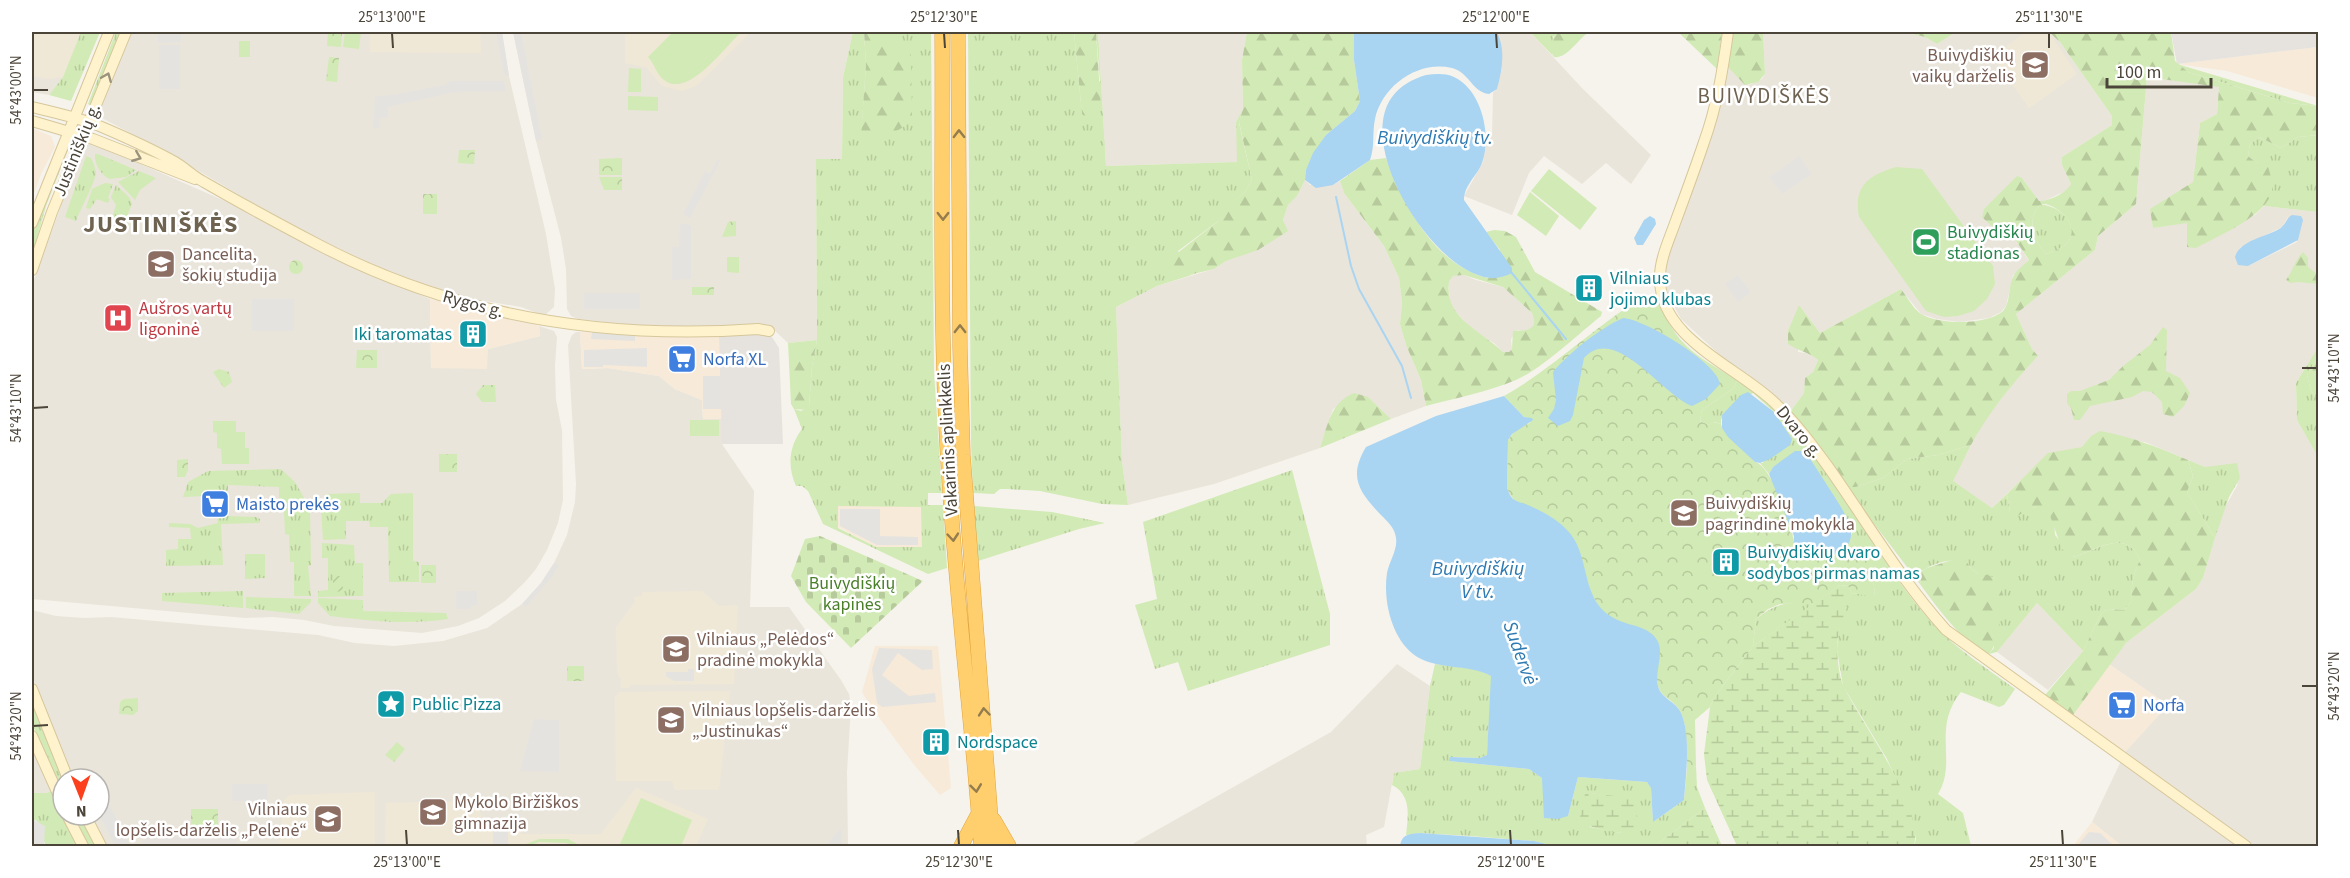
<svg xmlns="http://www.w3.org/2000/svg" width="2350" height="878" font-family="'Source Sans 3',sans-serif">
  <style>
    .residential { fill: #eae5da; fill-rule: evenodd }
    .commercial { fill: #f7ead8 }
    .industrial { fill: #e6e2dd }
    .education { fill: #efe8d6 }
    .grass { fill: url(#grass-tufts); fill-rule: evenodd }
    .forest { fill: url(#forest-firs); fill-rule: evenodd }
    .wetland { fill: url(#wetland-marsh) }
    .cemetery { fill: url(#cemetery-stones) }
    .park { fill: url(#park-crowns) }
    .garden { fill: url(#garden-furrows) }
    .pitch { fill: #d2eab5 }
    .parking { fill: #e5e3e0 }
    .water { fill: #a9d4f2 }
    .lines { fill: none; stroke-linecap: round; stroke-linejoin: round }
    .stream { stroke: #a9d4f2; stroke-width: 2 }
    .secondary-casing { stroke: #d6c79b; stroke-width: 12 }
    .highway-casing { stroke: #e0a43c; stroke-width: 15 }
    .secondary { stroke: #fff3cd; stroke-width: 10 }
    .highway { stroke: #ffcf6e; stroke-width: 14 }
    .oneway { stroke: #9c937c }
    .oneway2 { stroke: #937c4e }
    .ticks { fill: none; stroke: #4b4439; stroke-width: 2 }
    .labels { text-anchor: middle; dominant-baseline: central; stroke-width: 5; stroke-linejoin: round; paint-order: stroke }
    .education-label { font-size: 18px; fill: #785e54; stroke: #fff; text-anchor: start }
    .street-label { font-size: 18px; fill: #4b4439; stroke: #fff }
    .leisure-label { font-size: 18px; fill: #27864d; stroke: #fff; text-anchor: start }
    .culture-label { font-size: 18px; fill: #0d838f; stroke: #fff; text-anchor: start }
    .health-label { font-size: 18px; fill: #be3a42; stroke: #fff; text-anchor: start }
    .shop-label { font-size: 18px; fill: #366cbe; stroke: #fff; text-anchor: start }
    .park-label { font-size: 18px; fill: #4a7f2a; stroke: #fff }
    .water-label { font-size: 20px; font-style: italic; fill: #2e7ab2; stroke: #fff }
    .quarter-label { font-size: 21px; letter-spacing: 1.5px; fill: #6e6250; stroke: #fff }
    .district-label { font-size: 24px; font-weight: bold; letter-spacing: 1.5px; fill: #6e6250; stroke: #fff }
    .neatline { fill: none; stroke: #4b4439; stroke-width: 2 }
    .ticks-label { font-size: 15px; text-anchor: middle; fill: #4b4439 }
  </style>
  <defs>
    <pattern id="grass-tufts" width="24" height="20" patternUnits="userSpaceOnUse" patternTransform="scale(1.5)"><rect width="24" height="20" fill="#d2eab5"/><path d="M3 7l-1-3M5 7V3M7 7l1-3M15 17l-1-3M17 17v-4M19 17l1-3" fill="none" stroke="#b6ca9c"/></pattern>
    <pattern id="forest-firs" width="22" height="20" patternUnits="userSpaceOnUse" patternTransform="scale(1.5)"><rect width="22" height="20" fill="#d2eab5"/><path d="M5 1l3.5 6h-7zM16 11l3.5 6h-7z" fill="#b6ca9c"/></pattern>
    <pattern id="wetland-marsh" width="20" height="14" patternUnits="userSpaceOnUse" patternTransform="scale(1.5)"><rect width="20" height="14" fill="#d2eab5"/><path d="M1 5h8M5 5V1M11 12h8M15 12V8" fill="none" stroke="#b6ca9c"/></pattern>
    <pattern id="cemetery-stones" width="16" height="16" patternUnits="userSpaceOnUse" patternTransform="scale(1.5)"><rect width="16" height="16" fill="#d2eab5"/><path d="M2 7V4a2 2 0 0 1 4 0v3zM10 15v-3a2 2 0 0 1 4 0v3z" fill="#b6ca9c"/></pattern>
    <pattern id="park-crowns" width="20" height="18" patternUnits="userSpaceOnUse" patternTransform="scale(1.5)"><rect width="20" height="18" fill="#d2eab5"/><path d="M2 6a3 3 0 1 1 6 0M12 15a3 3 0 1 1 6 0" fill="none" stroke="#b6ca9c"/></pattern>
    <pattern id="garden-furrows" width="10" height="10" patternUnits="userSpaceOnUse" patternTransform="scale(1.5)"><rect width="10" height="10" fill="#d2eab5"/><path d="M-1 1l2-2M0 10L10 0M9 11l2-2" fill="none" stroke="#b6ca9c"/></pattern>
  </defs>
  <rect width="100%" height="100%" fill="#f6f3ec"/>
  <!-- residential -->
  <path class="residential" d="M 32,32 L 81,32 L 63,77 L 49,95 L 32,92 Z
    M 130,32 L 502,32 L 509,76 L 546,234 L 555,289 L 554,307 L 546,314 L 540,314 L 521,307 L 455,296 L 377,266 L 299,230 L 170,154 L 100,117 L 99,108 Z
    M 513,32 L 853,32 L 843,77 L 842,159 L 816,159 L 817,340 L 788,343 L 772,328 L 648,327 L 578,319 L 571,316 L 567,309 L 566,269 L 561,238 L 536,141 Z
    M 1098,32 L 1247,32 L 1242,60 L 1243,109 L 1236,122 L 1238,162 L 1106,166 Z
    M 1497,32 L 1530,32 L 1582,88 L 1651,155 L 1631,184 L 1606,163 L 1582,184 L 1544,156 L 1529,173 L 1512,215 L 1464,196 L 1483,162 L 1486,145 L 1492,135 L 1493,93 L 1497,88 L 1502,61 Z
    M 1763,32 L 1904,32 L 1925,37 L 1937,44 L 1956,32 L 2049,32 L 2060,42 L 2112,116 L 2112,125 L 2062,157 L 2062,165 L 2071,184 L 2068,190 L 2044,201 L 2039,201 L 2022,178 L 1984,209 L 2012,235 L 2029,261 L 2013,275 L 2006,306 L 2001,312 L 1989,318 L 1959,322 L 1937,319 L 1921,314 L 1901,289 L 1820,333 L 1799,305 L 1798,352 L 1811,354 L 1818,360 L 1813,372 L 1805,378 L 1804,393 L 1790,412 L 1762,386 L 1721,356 L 1681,319 L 1668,295 L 1665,275 L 1666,265 L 1728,67 L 1749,85 L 1762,79 L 1765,74 Z
    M 2147,77 L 2219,86 L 2217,114 L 2200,123 L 2193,182 L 2151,209 L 2153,228 L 2187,222 L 2187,246 L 2255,215 L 2264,206 L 2318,212 L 2318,208 L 2318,347 L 2296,383 L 2297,420 L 2318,457 L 2318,846 L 2254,846 L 2125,752 L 2168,705 L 2109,664 L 2126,643 L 2196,589 L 2203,578 L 2223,511 L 2238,484 L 2205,467 L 2145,442 L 2091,436 L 2083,447 L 2048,454 L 1992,508 L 1952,481 L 1984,421 L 2014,382 L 2038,356 L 2032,349 L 2016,314 L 2095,250 L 2098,236 L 2136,204 ZM 2288,217 L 2297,242 L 2248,266 L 2235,257 L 2241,247 L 2282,227 Z
    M 89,143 L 95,144 L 225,201 L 336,260 L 430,299 L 431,368 L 488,349 L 540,336 L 539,326 L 554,331 L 557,337 L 555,366 L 556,400 L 562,430 L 563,500 L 558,523 L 547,550 L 536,569 L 525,582 L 505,601 L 479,618 L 458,626 L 422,633 L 334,626 L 304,620 L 273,617 L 245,618 L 32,599 L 32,285 L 80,154 Z
    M 1305,180 L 1310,185 L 1333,185 L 1340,181 L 1344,193 L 1384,246 L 1399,278 L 1402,303 L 1400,324 L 1406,345 L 1421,380 L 1426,406 L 1391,419 L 1368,397 L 1333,409 L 1320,448 L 1214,484 L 1128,505 L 1122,462 L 1116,307 L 1157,286 L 1214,269 L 1226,261 L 1258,249 L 1287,231 L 1283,220 L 1288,205 L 1297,196 Z
    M 1464,275 L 1476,280 L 1503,287 L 1532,313 L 1534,320 L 1533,326 L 1527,330 L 1517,330 L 1511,339 L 1512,349 L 1509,352 L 1503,352 L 1494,343 L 1472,329 L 1455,311 L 1450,300 L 1448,281 L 1453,276 Z
    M 576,332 L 580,332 L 582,369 L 608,368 L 659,376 L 675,389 L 702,400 L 703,418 L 722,419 L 722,444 L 754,491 L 750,607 L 789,607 L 841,680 L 849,694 L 851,707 L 847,772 L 848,846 L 238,846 L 235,837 L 141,842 L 141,846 L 106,846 L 90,815 L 99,815 L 99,779 L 72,779 L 41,704 L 32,674 L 32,610 L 56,616 L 85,618 L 111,617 L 201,625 L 318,635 L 355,643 L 394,646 L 443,641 L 487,628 L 522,604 L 541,583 L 554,563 L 567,535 L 575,502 L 576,484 L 568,345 L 572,335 Z
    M 2037,603 L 2083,651 L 2048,690 L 1997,652 Z
    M 1397,664 L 1430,686 L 1420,769 L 1394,773 L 1384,827 L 1366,835 L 1367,846 L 1134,846 L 1134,843 L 1331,732 Z
    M 32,744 L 52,791 L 46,793 L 32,793 Z
    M 2121,761 L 2242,846 L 2122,846 L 2092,822 Z"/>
  <!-- commercial -->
  <path class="commercial" d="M 2318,47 L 2318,98 L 2227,71 L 2177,64 Z
    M 32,128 L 51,136 L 55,147 L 41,174 L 32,199 Z
    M 430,299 L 477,312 L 539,326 L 540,336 L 488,349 L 487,369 L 431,368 Z
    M 580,332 L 635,335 L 719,335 L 722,419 L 703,419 L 702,400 L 675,389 L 659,376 L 608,368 L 582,369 Z
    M 838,506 L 922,506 L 922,547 L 876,547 L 838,527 Z
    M 875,646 L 938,646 L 951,788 L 940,795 L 915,766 L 869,704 L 862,692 Z
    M 2109,664 L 2168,705 L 2125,752 L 2073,715 Z
    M 2092,822 L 2122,846 L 2073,846 Z"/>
  <!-- industrial -->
  <path class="industrial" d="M 2171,32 L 2318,32 L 2318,47 L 2177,64 Z
    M 763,333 L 772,337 L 779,348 L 783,444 L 722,444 L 719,335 Z
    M 149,837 L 236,837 L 238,846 L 141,846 L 141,842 Z"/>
  <!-- education -->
  <path class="education" d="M 32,32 L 81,32 L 63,77 L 49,79 L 32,76 Z
    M 370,32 L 480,32 L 481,53 L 370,52 Z
    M 625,32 L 751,32 L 696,86 L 682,91 L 662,86 L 647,68 L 625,63 Z
    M 2026,32 L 2049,32 L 2077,74 L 2029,108 L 1993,56 Z
    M 702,591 L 719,606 L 738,605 L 734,684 L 630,685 L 629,688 L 621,688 L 621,680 L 617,672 L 616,627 L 635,602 L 634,597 L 642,596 L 642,592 Z
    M 730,691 L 719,790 L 675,790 L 672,781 L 616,781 L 615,697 L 619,692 Z
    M 636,788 L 708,819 L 696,846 L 385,846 L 386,803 L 475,801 L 486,826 L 520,826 L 521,834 L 601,834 Z
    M 375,792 L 375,846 L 279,846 L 284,800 L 290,795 Z"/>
  <!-- grass -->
  <path class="grass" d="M 81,32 L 100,32 L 71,101 L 49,95 L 63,77 Z
    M 116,32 L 121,32 L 90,105 L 88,104 Z
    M 853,32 L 864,32 L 866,64 L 861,138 L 879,35 L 875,32 L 931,32 L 934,372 L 942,493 L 928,493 L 928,505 L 943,505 L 947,568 L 928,574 L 823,524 L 808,491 L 802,486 L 796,486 C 787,466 789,446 802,429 L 794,409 L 801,411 L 809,407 L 812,366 L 817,340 L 816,159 L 842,159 L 843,77 ZM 838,506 L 921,507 L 922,547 L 876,547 L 838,528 Z
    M 968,32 L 1074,32 L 1082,114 L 1100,81 L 1096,32 L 1098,32 L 1106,166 L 1237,162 L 1236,122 L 1243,109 L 1239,123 L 1252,180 L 1245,192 L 1225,208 L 1221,219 L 1178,251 L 1189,275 L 1195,274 L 1157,286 L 1116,307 L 1122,462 L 1128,505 L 1102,504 L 1040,491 L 1007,489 L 1000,489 L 994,494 L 973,493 L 971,443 Z
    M 1530,32 L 1558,32 L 1553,37 L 1552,54 L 1554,57 Z
    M 2177,64 L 2318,106 L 2290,103 L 2188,72 Z
    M 2318,135 L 2318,212 L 2264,206 L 2272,190 L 2257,163 L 2248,156 L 2250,144 L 2259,137 L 2281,148 L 2298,137 Z
    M 65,149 L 68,150 L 46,206 L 32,256 L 32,233 Z
    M 95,154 L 98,154 L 136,170 L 126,177 L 110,179 C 101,175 94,164 95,154 Z
    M 86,156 L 91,158 C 93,162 95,167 96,172 C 96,181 80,210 76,221 L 65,217 Z
    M 139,171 L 156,178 L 140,190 L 135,200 L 118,182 Z
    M 105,183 L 113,184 L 108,198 L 110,199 L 108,203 L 97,199 L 90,209 L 86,208 L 92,189 Z
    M 116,185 L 129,197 L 132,204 L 126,219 L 129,225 L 126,228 L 122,227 L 120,221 L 112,218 L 116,205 L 111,197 Z
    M 2040,205 C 2058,204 2082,225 2067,243 C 2062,249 2053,251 2046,254 C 2033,239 2026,220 2040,205 Z
    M 2318,347 L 2318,356 L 2307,375 L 2311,391 L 2318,400 L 2318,457 L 2297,420 L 2296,383 Z
    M 1737,380 C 1821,434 1866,550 1933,624 C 1956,649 1988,669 2015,689 L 2004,705 L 1999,707 L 1961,692 C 1931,729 1958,762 1938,794 L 1963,813 L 1971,846 L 1914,846 L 1916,839 L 1908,805 L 1887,759 L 1843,686 L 1837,650 L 1838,634 L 1843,615 L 1852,593 L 1875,596 C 1875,576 1862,556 1850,539 L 1852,532 L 1799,451 L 1773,467 L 1769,474 L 1760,463 L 1763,463 L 1774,412 L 1753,393 L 1721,419 L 1721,424 L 1714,422 L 1709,425 L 1700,421 L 1702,410 L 1734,388 Z
    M 1971,445 L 1953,481 L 1992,508 L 2007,494 L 2010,512 L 2032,507 L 2048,509 L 2054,523 L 2055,535 L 2073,557 C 2098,550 2126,527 2140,560 C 2133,574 2131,585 2132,601 L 2124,610 L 2107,609 L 2101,614 L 2083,651 L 2037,603 L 1997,652 L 1989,654 L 1994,648 L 1995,578 C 1982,575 1973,574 1967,562 C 1954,557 1933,563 1922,571 L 1920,584 L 1846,487 L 1856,487 L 1883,478 L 1907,459 L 1938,455 Z
    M 2188,460 L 2205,467 L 2237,463 L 2240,478 L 2229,497 L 2215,538 L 2187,492 L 2193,476 Z
    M 281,469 L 295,482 L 310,508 L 311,565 L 308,566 L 311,596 L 294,596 L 294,562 L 290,562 L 289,535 L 285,534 L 284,512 L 279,509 L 279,487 L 228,485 L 228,491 L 205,492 L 205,496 L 183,497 L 188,482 L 208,471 Z
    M 1292,470 L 1330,614 L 1330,645 L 1188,691 L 1178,662 L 1155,669 L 1135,605 L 1157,599 L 1143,522 Z
    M 360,493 L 360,503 L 382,503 L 391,494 L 413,493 L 413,561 L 419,562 L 419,582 L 389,582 L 388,527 L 370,527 L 369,521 L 346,521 L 346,539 L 323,540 L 321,508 L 326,494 Z
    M 974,506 L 1052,512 L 1105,523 L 1079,529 L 978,561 Z
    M 226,516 L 256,517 L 260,519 L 260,523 L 221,524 L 223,565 L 166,566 L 166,550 L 178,549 L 178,539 L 191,539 L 190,528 L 169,527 L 169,523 L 190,524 L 198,528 L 218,523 L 217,519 Z
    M 322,543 L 354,545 L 355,563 L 363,563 L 363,596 L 318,597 L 318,591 L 328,590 L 328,558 L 322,558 Z
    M 245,554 L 265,554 L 265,578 L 245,579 Z
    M 243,591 L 243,608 L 162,601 L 162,593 Z
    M 246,597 L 311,599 L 311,602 L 299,614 L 246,608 Z
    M 318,598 L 363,600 L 363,611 L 446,613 L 448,619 C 408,625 370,621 330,616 L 318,603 Z
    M 1815,603 L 1753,646 L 1756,619 C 1778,601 1788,603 1815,603 Z
    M 1435,664 L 1475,669 L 1492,676 L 1487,755 L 1480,758 L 1450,757 L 1450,761 L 1529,769 L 1542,778 L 1568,816 L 1578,777 L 1647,782 L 1651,787 L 1653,822 L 1684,800 L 1687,769 L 1693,769 L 1696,766 L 1697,787 L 1705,808 L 1655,846 L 1554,846 L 1534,841 L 1470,836 L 1420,833 L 1406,835 C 1408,817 1412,795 1392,785 L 1394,773 L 1420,769 L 1430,686 ZM 1591,793 L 1608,796 L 1633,833 L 1621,833 L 1590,827 Z
    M 32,700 L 65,779 L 63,779 L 63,794 L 32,724 Z
    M 52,791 L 79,846 L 44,846 L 45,844 L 37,821 L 32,819 L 32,793 L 46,793 Z
    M 73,815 L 82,815 L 97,846 L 89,846 Z"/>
  <!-- forest -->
  <path class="forest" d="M 864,32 L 875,32 L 909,50 L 911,55 L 912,116 C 906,133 881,135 865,139 L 861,138 L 861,135 L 866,64 Z
    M 1074,32 L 1096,32 L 1101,109 L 1094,117 L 1086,118 L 1082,114 Z
    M 1247,32 L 1354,32 L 1354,60 L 1360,101 L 1355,111 L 1326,135 L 1306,170 L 1305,180 L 1297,196 L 1288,205 L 1283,220 L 1288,231 L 1258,250 L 1226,261 L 1214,269 L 1189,275 L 1170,269 L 1171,258 L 1221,219 L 1224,208 L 1245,192 L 1252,180 L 1239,122 L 1243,109 L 1242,60 Z
    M 1558,32 L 1589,32 C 1578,39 1567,59 1554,57 C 1548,48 1551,39 1558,32 Z
    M 1678,32 L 1722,32 L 1717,69 Z
    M 1733,32 L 1763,32 L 1765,74 L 1758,82 L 1745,85 L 1728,67 Z
    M 1904,32 L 1956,32 L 1937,44 L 1925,37 Z
    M 2049,32 L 2171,32 L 2175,61 L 2188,72 L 2290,103 L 2318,106 L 2318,135 L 2298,137 L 2281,148 L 2259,137 L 2250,144 L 2248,156 L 2257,163 L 2268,167 C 2270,173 2273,183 2272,190 C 2269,215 2216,237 2196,248 L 2187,247 L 2187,223 L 2153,228 L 2150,209 L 2193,182 L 2200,123 L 2217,114 L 2219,87 L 2147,77 L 2136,204 L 2098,236 L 2095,250 L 2016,314 L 2032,349 L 2038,356 C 2012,384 1989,412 1971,445 L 1938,455 L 1907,459 L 1883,478 L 1856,487 L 1846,487 L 1816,441 L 1790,412 L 1804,393 L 1805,378 L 1813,372 L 1818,360 C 1809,352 1798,351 1788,344 L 1788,331 L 1799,305 L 1820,333 L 1901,289 C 1907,296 1913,309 1921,314 C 1939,325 1985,325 2002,312 C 2011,304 2008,287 2013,277 C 2015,271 2024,265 2029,260 L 2012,235 L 2000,234 L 1982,217 L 1984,209 L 2017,176 L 2022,178 L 2039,201 C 2050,201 2066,193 2071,184 L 2062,165 L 2062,157 L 2112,125 L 2112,116 L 2060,42 ZM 2045,204 C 2060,207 2081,226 2067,243 C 2062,249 2053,251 2046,254 C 2033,239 2026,220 2040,205 Z
    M 1386,158 C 1404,205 1434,265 1488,278 L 1500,250 L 1486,232 L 1494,230 L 1505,231 L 1516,237 L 1535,272 L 1602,312 L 1601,316 C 1577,335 1543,368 1516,380 C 1487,392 1456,398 1426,406 L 1421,380 L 1406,345 L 1400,324 L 1402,303 L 1399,278 L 1384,246 L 1344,193 L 1340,181 L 1370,160 ZM 1464,275 L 1503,287 L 1532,313 L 1534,320 L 1533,326 L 1527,330 L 1513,331 L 1512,349 L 1509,352 L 1503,352 C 1481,330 1444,319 1449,281 L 1453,276 Z
    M 2303,252 L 2308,258 L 2308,267 L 2318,275 L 2318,284 L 2299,282 L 2290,283 L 2286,280 C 2293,271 2295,260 2303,252 Z
    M 2163,327 L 2167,330 L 2166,371 L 2180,378 L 2190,393 L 2184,406 L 2173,417 L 2163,414 L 2162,402 L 2152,392 L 2143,391 L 2132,397 L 2090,406 L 2080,420 L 2074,420 L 2071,408 L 2067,403 L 2067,394 L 2071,391 L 2080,391 L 2109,380 L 2123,366 L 2150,345 Z
    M 817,340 L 812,366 L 809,407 L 807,410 L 794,409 L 791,404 L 788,343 Z
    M 2318,356 L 2318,400 L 2311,391 L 2307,375 Z
    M 1354,393 L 1368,397 L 1391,419 L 1320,448 C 1328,425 1330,403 1354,393 Z
    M 2100,431 C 2131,436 2159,448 2188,460 L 2193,476 L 2187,492 L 2215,538 L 2203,578 L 2196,589 L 2126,643 L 2073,715 L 2045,695 L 2083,651 L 2101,614 L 2107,609 L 2124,610 L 2132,601 C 2131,585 2133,574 2140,560 C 2126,527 2097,550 2073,557 L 2062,549 L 2048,510 L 2032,507 L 2016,517 L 2010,512 L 2007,494 L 2048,453 L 2082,447 L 2091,436 Z
    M 1958,558 L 1967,562 C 1976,580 1988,570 1998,581 C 2008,591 1999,644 1989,654 C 1968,650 1933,602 1920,584 L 1922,571 L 1927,568 Z"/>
  <!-- wetland -->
  <path class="wetland" d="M 1840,585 L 1848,586 L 1852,593 C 1846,613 1836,630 1837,651 C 1838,662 1839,677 1844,687 C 1862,725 1924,805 1914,846 L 1737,846 L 1707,780 L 1704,754 L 1710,707 L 1716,695 L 1753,646 Z
    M 1591,793 L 1630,798 C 1637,809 1641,822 1633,833 C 1615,834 1596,829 1579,822 L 1585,794 Z
    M 1705,808 L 1722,846 L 1655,846 Z"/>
  <!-- cemetery -->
  <path class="cemetery" d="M 820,536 L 923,581 L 851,648 L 806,602 L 791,576 L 805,539 Z"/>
  <!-- park -->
  <path class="park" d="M 328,32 L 342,32 L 341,47 L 327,46 Z
    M 239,41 L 250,41 L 250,57 L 239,57 Z
    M 329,57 L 339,58 L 337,82 L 326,81 Z
    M 459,150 L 475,150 L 474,164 L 458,163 Z
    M 622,158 L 622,175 L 599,175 L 599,159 Z
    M 599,177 L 622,177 L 622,190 L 604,190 Z
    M 423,194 L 437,194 L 437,214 L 423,214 Z
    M 736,221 L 736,236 L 722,237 L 728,222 Z
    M289 267a7 7 0 1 1 14 0a7 7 0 1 1-14 0Z
    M 692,287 L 714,287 L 714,295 L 692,295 Z
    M 1646,295 C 1661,301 1666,318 1674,331 C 1689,354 1715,366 1737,380 L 1734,388 L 1702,410 L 1700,421 L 1709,425 L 1713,422 L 1721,424 L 1722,428 L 1755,462 C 1772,466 1793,527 1794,544 L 1844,548 L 1850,539 C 1863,557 1875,574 1875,597 L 1852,593 L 1848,586 L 1840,585 L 1815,603 L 1780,604 L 1768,609 L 1756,619 L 1753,646 L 1716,695 L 1710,707 L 1695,720 L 1696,766 L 1693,769 L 1687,769 C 1686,751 1688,728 1681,713 C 1673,696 1656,700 1657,675 L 1614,620 L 1602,611 L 1592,595 L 1585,573 L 1551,517 L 1514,500 L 1509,493 L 1507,487 L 1508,440 C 1513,432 1520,426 1530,423 L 1528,418 L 1524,417 L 1504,396 C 1555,367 1596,325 1646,295 Z
    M 357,350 L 377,350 L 377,368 L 356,368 Z
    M 219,369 L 229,372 L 232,382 L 224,388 L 213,372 Z
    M 483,385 L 495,385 L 496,402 L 482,402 L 476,394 Z
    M 439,454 L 457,454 L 457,472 L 439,472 Z
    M 188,459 L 188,470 L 185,477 L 177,477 L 177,460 Z
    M 421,565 L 436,565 L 436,583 L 421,583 Z
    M 567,666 L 584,666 L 584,681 L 567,681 Z
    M 138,698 L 138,711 L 133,715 L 119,714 L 120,702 L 124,699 Z
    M 397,742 L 405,749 L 394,762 L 385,755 Z
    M 191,809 L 218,809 L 218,825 L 191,825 Z"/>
  <!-- garden -->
  <path class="garden" d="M 333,576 L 342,576 L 343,591 L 333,592 Z"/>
  <!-- pitch -->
  <path class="pitch" d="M 345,32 L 361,32 L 359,49 L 343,47 Z
    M 673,32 L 741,32 C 725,47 688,99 664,80 C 656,74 655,64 648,57 Z
    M 629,68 L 641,69 L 641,92 L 628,92 Z
    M 628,96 L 658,97 L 658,111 L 628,110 Z
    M 1896,167 L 1922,169 L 1993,266 L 1995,284 L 1987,299 L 1974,311 L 1958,316 L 1944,317 L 1926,311 L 1859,217 C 1853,186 1869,175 1896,167 Z
    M 1549,169 L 1597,208 L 1580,230 L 1531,191 Z
    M 1530,192 L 1559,216 L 1546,236 L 1517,215 Z
    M 727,257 L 739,257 L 739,273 L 727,272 Z
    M 690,420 L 719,420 L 719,436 L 690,436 Z
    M 213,421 L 236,421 L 236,432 L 245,432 L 245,448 L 249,448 L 249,464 L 222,464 L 221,449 L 217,448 L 217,433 L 213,432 Z
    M 641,798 L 692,820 L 681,846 L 619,846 Z
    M 539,839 L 568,839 L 581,846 L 565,843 L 539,842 L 529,846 L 521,846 Z"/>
  <!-- parking -->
  <path class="parking" d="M 158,32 L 184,32 L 181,32 L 181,42 L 158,43 Z
    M 496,32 L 502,32 L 509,76 L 504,74 Z
    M 513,32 L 521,32 L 542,139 L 536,141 Z
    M 159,45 L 180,45 L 180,89 L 159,89 Z
    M 451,81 L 504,81 L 506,91 L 455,92 L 388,107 L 387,118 L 380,118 L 380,128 L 373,129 L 375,96 L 393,95 L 444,85 Z
    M 1799,156 L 1812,174 L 1782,194 L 1769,177 Z
    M 717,160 L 720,161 L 690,218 L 683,214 L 705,171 L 710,174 Z
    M 680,224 L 691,225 L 691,279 L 672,280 L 672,247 L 679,247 Z
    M 1738,275 L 1751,292 L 1738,302 L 1725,284 Z
    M 584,293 L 640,293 L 640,309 L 584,309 Z
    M 252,299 L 294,299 L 294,331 L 252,331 Z
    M 592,332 L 635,335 L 635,341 L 591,339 Z
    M 647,348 L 647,367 L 603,365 L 603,367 L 584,367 L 584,350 Z
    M 703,376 L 722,376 L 722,409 L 703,409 Z
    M 840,509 L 880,509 L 880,536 L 918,537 L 918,545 L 877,545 L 840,526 Z
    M 554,563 L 559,565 L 552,577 L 526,607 L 522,604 L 541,583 Z
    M 456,591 L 477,591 L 477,605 L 471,605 L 471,609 L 456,609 Z
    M 879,648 L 932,650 L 933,669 L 922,670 L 898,653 L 882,675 L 909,696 L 935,693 L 936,702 L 882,707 L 877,703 L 872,669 Z
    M 688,669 L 694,669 L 694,681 L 674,681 L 666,676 L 666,672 L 688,672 Z
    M 534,719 L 559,720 L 559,772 L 520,771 Z
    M 99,784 L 130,846 L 115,846 L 99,814 Z
    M 232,784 L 268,784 L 267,801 L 232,801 Z
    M 32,819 L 45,826 L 44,846 L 32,846 Z
    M 493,827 L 508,827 L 508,846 L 493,846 Z
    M 841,829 L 842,846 L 826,846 L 832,838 Z
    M 2089,832 L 2100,833 L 2114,846 L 2077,846 Z"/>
  <!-- water -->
  <path class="water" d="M 1354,32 L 1497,32 C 1506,50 1502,70 1497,89 L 1489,94 C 1472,92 1469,72 1452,68 C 1418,60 1382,86 1375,119 C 1372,133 1375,147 1370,160 L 1333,185 L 1316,188 L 1305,180 L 1306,170 L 1313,153 L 1326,135 L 1355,111 L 1360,101 L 1354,60 Z
    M 1426,75 C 1435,74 1445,73 1454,77 C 1482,90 1492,136 1482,163 C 1477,176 1464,185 1464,200 L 1512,268 L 1512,273 C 1501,278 1492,280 1481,276 C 1429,262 1356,147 1392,97 C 1401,85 1413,79 1426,75 Z
    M 2292,215 L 2301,216 L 2303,220 L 2298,240 L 2248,266 L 2238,265 L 2235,257 C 2240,240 2266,237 2279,229 C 2286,225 2286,218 2292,215 Z
    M 1650,216 L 1655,219 L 1656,224 L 1643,245 L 1637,245 L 1634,238 L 1644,220 Z
    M 1623,318 C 1644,319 1718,363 1720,384 L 1706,399 L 1692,406 C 1662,395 1615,323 1584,358 L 1573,415 L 1570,421 L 1558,426 L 1548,418 L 1554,409 L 1556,400 L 1553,372 C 1571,351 1599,329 1623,318 Z
    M 1748,392 L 1774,412 L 1792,439 L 1790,445 L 1770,459 L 1760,463 L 1755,462 L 1728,437 L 1722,428 L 1722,415 L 1741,395 Z
    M 1504,396 L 1524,417 L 1532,418 L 1533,420 L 1512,434 L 1508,440 L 1507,487 C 1508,491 1510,496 1513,499 C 1517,502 1525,504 1530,506 C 1544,512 1558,520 1568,531 C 1586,550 1583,581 1597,603 C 1615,630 1645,620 1657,640 C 1665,653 1654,672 1658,686 C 1661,699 1676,701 1681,713 C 1691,735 1686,775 1684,800 L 1653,822 L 1651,788 L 1647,782 L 1578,777 L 1568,816 L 1558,819 L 1544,818 L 1542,778 L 1529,769 L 1449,761 L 1450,757 L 1480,758 L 1487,755 L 1491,676 C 1467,663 1435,671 1413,654 C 1391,636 1383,600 1387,573 C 1389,562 1398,549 1396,538 C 1395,528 1388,522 1381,515 C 1359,492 1348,477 1366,447 L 1436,416 Z
    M 1795,451 L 1803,451 L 1808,456 C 1817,469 1825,482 1834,496 C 1852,524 1866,549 1820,558 C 1811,559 1800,561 1793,554 L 1794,536 L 1769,474 L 1773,467 Z
    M 1420,833 L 1534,841 L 1554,846 L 1400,846 C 1402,834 1409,834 1420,833 Z"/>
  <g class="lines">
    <!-- stream -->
    <path class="stream" d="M 1336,197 L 1351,266 L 1359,289 L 1402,366 L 1411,398
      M 1511,272 L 1566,339"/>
    <!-- secondary casing -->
    <g class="secondary-casing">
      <path id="secondary" d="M 1728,32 C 1723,69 1717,106 1704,142 C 1695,169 1685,196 1675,223 C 1669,240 1659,261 1660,280 C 1661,341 1741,368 1777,405 C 1797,424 1813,446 1829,468 C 1867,522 1901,580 1946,630 L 2246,846
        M 32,107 C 53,112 76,117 97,125 C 123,136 150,148 175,162 C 185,168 194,177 204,182 C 242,204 281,225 319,245 C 457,317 604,340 758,329 L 769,331
        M 32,121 L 93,139 L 195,179
        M 32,223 L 109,32
        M 32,270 L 52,212 L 126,32
        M 32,689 L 68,779
        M 32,736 L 63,805
        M 67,815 L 83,846
        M 85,815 L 101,846"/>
    </g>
    <!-- highway casing -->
    <g class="highway-casing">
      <path id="highway" d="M 942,32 C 943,175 939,319 948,462 C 955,591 972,718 981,846
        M 958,32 L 960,348 L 963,455 L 993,846
        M 994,820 L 1009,846
        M 961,846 L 978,814"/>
    </g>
    <!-- secondary -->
    <use href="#secondary" class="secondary"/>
    <!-- highway -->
    <use href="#highway" class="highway"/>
  </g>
  <!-- one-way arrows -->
  <defs><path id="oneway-chevron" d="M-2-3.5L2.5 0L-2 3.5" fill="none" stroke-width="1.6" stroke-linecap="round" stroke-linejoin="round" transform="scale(1.5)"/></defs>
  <g class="oneway">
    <use href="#oneway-chevron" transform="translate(107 77) rotate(-68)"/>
    <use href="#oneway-chevron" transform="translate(137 157) rotate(22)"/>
  </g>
  <g class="oneway2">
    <use href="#oneway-chevron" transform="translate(959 134) rotate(-91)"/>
    <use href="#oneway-chevron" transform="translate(943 216) rotate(90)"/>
    <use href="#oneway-chevron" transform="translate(960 329) rotate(-90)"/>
    <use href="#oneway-chevron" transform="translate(953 537) rotate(85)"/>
    <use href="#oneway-chevron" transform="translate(984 712) rotate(-95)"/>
    <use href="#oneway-chevron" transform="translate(976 788) rotate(83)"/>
  </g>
  <!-- ticks -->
  <path class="ticks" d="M 392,33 L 393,48M 944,33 L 945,48M 1496,33 L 1497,48M 2049,33 L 2049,48M 33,90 L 48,90M 2302,368 L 2317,368M 33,408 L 48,407M 2302,686 L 2317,686M 33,726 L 48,725M 406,830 L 407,845M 958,830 L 959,845M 1510,830 L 1511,845M 2062,830 L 2063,845"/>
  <!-- icons -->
  <defs>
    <g id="school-square" transform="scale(1.5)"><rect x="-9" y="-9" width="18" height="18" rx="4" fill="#8d6e63" stroke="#fff"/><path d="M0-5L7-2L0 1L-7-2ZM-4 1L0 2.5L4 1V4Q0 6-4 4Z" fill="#fff"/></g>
    <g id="stadium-square" transform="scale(1.5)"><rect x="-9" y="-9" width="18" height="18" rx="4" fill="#2e9e5b" stroke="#fff"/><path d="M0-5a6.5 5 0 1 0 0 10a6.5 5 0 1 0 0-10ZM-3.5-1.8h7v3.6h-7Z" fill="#fff"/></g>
    <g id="building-square" transform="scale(1.5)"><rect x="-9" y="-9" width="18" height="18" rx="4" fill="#0f9aa8" stroke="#fff"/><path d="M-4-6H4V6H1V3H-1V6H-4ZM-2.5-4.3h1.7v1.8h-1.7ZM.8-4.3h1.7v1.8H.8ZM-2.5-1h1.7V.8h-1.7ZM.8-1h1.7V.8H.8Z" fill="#fff"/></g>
    <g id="hospital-square" transform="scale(1.5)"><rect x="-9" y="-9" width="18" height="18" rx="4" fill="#e0444e" stroke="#fff"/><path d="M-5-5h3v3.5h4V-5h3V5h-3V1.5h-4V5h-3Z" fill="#fff"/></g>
    <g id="supermarket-square" transform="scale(1.5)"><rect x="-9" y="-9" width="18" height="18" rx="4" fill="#3f7fe0" stroke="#fff"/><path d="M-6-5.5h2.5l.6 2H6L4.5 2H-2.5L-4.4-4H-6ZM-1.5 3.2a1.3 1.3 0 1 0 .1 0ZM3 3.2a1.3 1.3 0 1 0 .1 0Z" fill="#fff"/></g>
    <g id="sight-square" transform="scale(1.5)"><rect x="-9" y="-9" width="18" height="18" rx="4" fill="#0f9aa8" stroke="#fff"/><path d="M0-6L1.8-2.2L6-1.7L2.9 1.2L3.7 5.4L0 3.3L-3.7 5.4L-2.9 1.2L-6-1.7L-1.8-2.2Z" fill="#fff"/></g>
  </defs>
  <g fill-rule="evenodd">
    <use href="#school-square" x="2035" y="65"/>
    <use href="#stadium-square" x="1926" y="242"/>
    <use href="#school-square" x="161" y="264"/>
    <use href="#building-square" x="1589" y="288"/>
    <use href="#hospital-square" x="118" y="318"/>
    <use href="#building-square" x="473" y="334"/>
    <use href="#supermarket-square" x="682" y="359"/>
    <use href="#supermarket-square" x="215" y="504"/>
    <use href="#school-square" x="1684" y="513"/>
    <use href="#building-square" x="1726" y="562"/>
    <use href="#school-square" x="676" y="649"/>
    <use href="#sight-square" x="391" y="704"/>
    <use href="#supermarket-square" x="2122" y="705"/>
    <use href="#school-square" x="671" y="720"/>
    <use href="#building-square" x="936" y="742"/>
    <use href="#school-square" x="433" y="812"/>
    <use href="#school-square" x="328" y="819"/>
  </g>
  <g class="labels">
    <!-- education labels -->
    <g class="education-label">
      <text x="2014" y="55" text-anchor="end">Buivydiškių<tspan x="2014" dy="21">vaikų darželis</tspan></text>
      <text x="182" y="254">Dancelita,<tspan x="182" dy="21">šokių studija</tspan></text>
      <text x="1705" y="503">Buivydiškių<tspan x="1705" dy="21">pagrindinė mokykla</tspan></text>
      <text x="697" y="639">Vilniaus „Pelėdos“<tspan x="697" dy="21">pradinė mokykla</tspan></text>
      <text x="692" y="710">Vilniaus lopšelis-darželis<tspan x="692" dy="21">„Justinukas“</tspan></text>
      <text x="454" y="802">Mykolo Biržiškos<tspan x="454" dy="21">gimnazija</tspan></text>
      <text x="307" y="809" text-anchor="end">Vilniaus<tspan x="307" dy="21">lopšelis-darželis „Pelenė“</tspan></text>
    </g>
    <!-- street labels -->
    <g class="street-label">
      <text transform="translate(77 150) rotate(-68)">Justiniškių g.</text>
      <text transform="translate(473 304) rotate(15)">Rygos g.</text>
      <text transform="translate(1799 432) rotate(51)">Dvaro g.</text>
      <text transform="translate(948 440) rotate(-93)">Vakarinis aplinkkelis</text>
    </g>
    <!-- leisure labels -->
    <g class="leisure-label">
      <text x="1947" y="232">Buivydiškių<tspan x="1947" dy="21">stadionas</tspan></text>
    </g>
    <!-- culture labels -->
    <g class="culture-label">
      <text x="1610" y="278">Vilniaus<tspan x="1610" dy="21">jojimo klubas</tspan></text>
      <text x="452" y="334" text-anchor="end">Iki taromatas</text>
      <text x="1747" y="552">Buivydiškių dvaro<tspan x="1747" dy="21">sodybos pirmas namas</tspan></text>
      <text x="412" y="704">Public Pizza</text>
      <text x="957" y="742">Nordspace</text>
    </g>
    <!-- health labels -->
    <g class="health-label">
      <text x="139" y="308">Aušros vartų<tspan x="139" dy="21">ligoninė</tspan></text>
    </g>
    <!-- shop labels -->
    <g class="shop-label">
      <text x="703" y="359">Norfa XL</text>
      <text x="236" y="504">Maisto prekės</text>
      <text x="2143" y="705">Norfa</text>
    </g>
    <!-- park labels -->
    <g class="park-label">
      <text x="852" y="583">Buivydiškių<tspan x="852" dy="21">kapinės</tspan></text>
    </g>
    <!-- water labels -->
    <g class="water-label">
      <text x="1435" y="138">Buivydiškių tv.</text>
      <text x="1478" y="569">Buivydiškių<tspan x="1478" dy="23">V tv.</tspan></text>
      <text transform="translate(1520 653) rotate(70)">Sudervė</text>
    </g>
    <!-- quarter labels -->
    <g class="quarter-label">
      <text x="1764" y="96">BUIVYDIŠKĖS</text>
    </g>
    <!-- district labels -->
    <g class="district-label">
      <text x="161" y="224">JUSTINIŠKĖS</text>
    </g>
  </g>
  <!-- border -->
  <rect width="2350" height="878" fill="none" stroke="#ffffff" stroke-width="66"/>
  <!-- north arrow -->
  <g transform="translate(81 797) rotate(179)"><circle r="28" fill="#ffffff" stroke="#b7b4b0" stroke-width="1.5"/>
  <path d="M0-4.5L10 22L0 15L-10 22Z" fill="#fc3f1d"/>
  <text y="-9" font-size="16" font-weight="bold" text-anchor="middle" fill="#4b4439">N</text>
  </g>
  <!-- scale -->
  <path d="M2107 78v9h104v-9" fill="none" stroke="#4b4439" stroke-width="3"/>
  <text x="2116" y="78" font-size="18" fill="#4b4439" stroke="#ffffff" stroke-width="4.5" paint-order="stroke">100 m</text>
  <rect x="33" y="33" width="2284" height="812" class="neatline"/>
  <g class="ticks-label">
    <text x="392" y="22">25°13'00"E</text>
    <text x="944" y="22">25°12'30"E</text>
    <text x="1496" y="22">25°12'00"E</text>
    <text x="2049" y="22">25°11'30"E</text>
    <text transform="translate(16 90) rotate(-90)" y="5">54°43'00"N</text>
    <text transform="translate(2334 368) rotate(-90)" y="5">54°43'10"N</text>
    <text transform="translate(16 408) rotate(-90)" y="5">54°43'10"N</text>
    <text transform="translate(2334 686) rotate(-90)" y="5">54°43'20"N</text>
    <text transform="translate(16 726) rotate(-90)" y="5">54°43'20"N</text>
    <text x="407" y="867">25°13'00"E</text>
    <text x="959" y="867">25°12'30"E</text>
    <text x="1511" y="867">25°12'00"E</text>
    <text x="2063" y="867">25°11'30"E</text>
  </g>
</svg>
